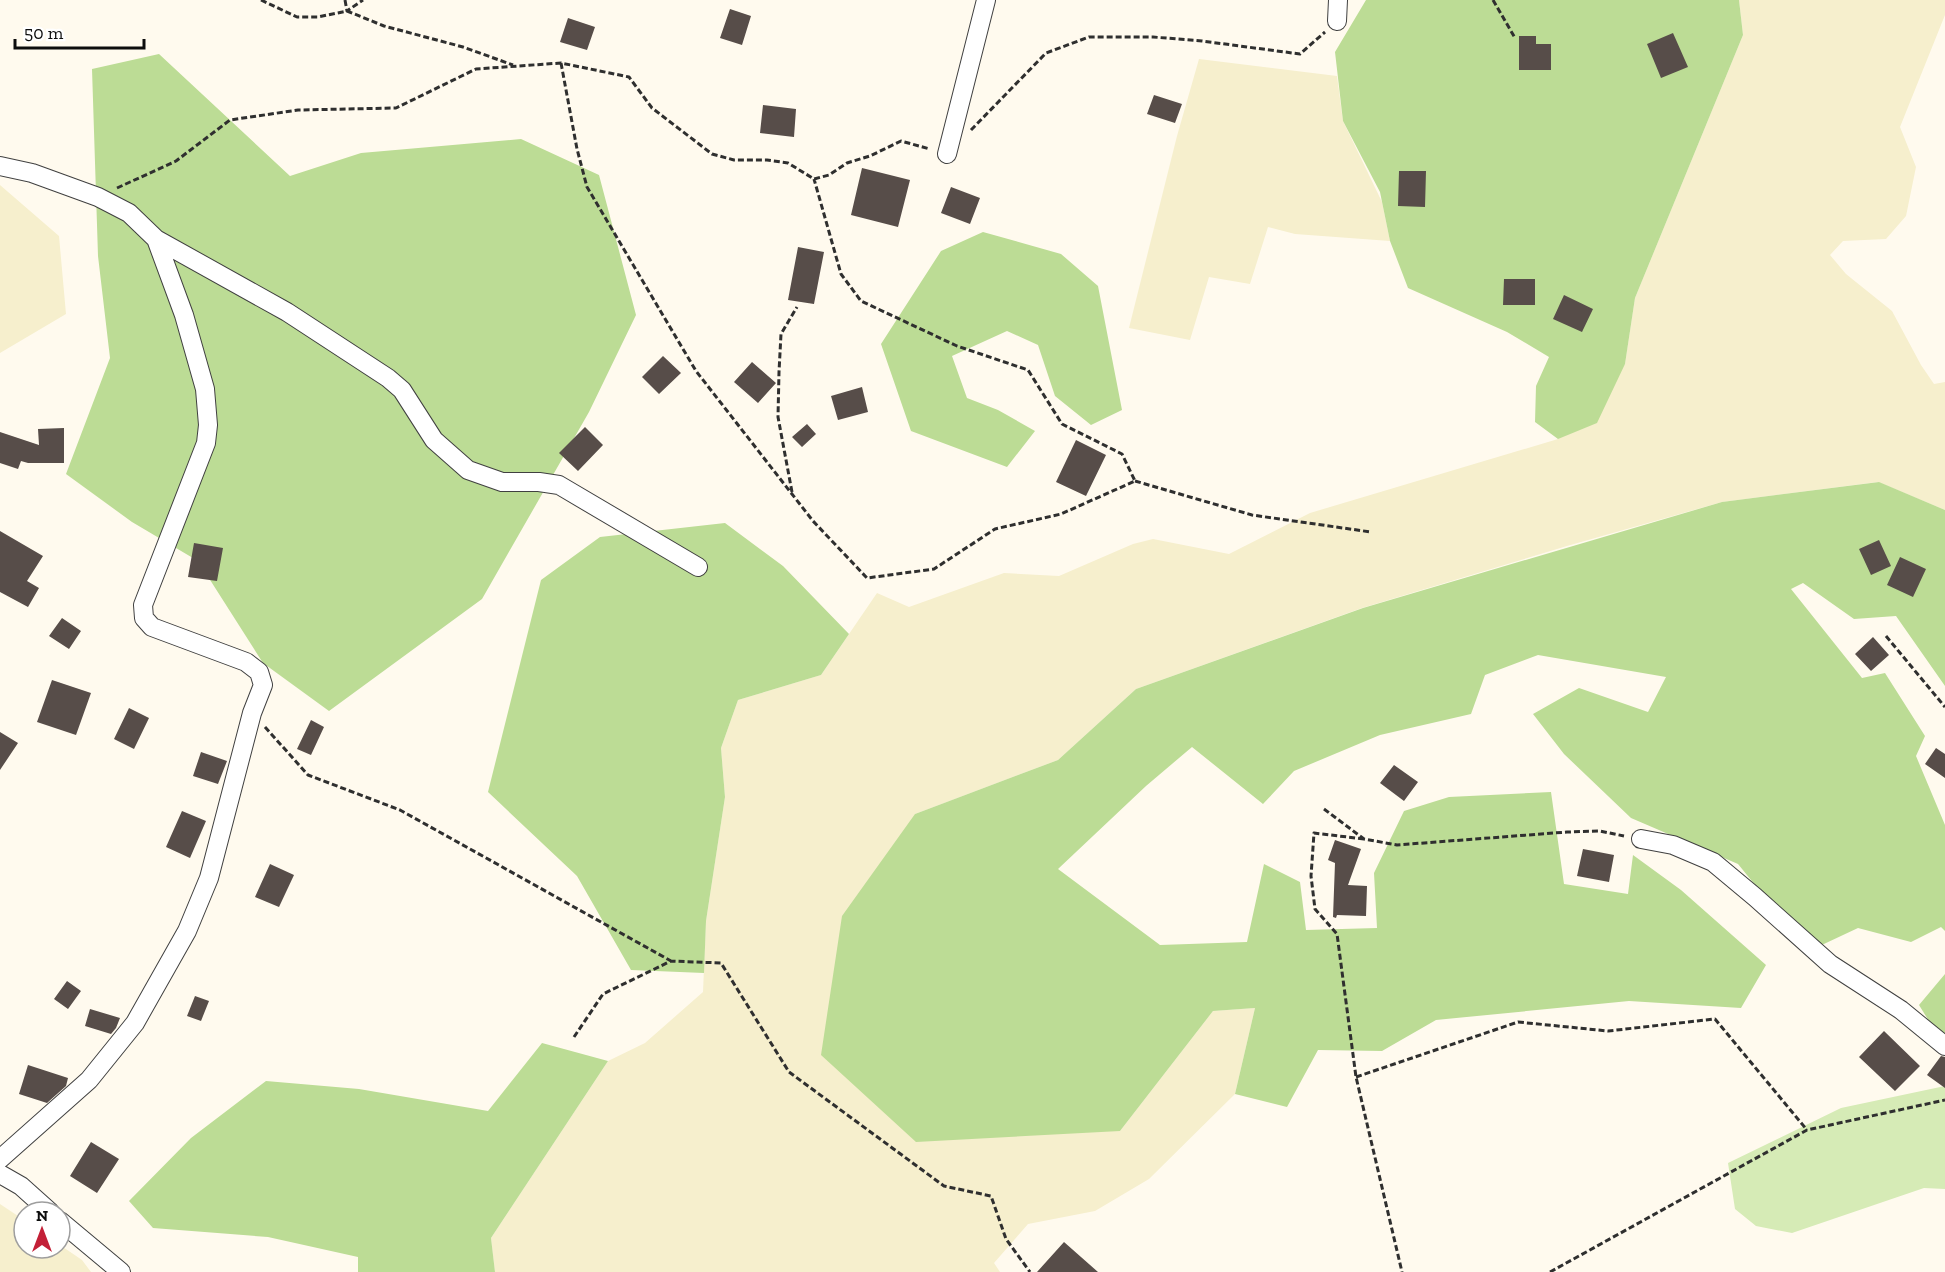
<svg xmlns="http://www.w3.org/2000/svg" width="1945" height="1272" font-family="'Zilla Slab',serif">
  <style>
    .farmland { fill: #f6efcd }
    .green { fill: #d6ebb6 }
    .forest { fill: #bcdc95 }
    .building { fill: #574d49 }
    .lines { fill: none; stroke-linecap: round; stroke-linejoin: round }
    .minor-casing { stroke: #404040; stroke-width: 20 }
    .path { stroke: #2f2f2f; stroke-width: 3; stroke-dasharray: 6 3; stroke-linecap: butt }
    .minor { stroke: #fff; stroke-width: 18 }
  </style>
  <rect width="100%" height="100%" fill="#fffaee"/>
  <!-- farmland -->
  <path class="farmland" d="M 1739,0 L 1945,0 L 1945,15 L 1900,127 L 1916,167 L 1906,216 L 1886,239 L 1843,241 L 1830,255 L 1846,274 L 1892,311 L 1921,365 L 1934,384 L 1945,382 L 1945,510 L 1878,482 L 1722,502 L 1567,546 L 1362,608 L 1136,689 L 1058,760 L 915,814 L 1120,1131 L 1213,1011 L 1255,1008 L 1235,1094 L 1149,1179 L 1095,1211 L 1028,1224 L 994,1263 L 1000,1272 L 495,1272 L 491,1238 L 608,1061 L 645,1043 L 703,992 L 706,921 L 725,797 L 721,748 L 738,700 L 821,675 L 877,593 L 909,607 L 1004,573 L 1059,576 L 1133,544 L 1153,539 L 1229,554 L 1310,513 L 1558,439 L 1625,364 L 1635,298 L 1743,35 Z
    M 1199,59 L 1337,76 L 1343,121 L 1382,202 L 1390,241 L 1295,234 L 1268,227 L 1250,284 L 1209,277 L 1190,340 L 1129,328 L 1177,136 Z
    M 0,185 L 59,236 L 66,314 L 0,353 Z
    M 0,1204 L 24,1220 L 24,1248 L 60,1248 L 60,1245 L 82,1260 L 91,1272 L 0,1272 Z"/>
  <!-- green -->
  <path class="green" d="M 1945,1086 L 1945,1189 L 1924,1188 L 1792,1233 L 1756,1226 L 1735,1209 L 1728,1163 L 1841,1108 Z"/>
  <!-- forest -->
  <path class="forest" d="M 1366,0 L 1739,0 L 1743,35 L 1635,298 L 1625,364 L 1597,423 L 1558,439 L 1535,422 L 1536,386 L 1549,357 L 1507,332 L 1408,288 L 1390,241 L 1380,192 L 1343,121 L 1335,52 Z
    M 159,54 L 290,176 L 361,153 L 521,139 L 599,175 L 636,315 L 589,412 L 482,599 L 329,711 L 263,663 L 198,561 L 132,522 L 66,474 L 110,358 L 98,256 L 92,69 Z
    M 983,232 L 1061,254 L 1098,286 L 1122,410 L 1091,425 L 1055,396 L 1038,345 L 1007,331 L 952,356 L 967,398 L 998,410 L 1035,431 L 1007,467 L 911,431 L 881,344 L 941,251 Z
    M 1879,482 L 1945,510 L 1945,686 L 1896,616 L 1854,619 L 1803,583 L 1791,589 L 1862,678 L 1885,673 L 1925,736 L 1916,756 L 1945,825 L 1945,931 L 1941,927 L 1911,942 L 1858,928 L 1809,951 L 1738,864 L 1631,818 L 1564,754 L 1533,714 L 1579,688 L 1648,712 L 1666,677 L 1538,655 L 1485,675 L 1471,714 L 1380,735 L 1294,771 L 1263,804 L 1192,747 L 1146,786 L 1058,869 L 1160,945 L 1247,942 L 1264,864 L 1300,882 L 1306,930 L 1377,928 L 1374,873 L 1404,811 L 1449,797 L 1551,792 L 1564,884 L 1628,894 L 1633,855 L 1681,890 L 1766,965 L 1741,1008 L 1629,1001 L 1436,1020 L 1382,1051 L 1318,1050 L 1287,1107 L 1235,1094 L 1255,1008 L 1213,1011 L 1120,1131 L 916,1142 L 821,1055 L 842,916 L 915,814 L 1058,760 L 1136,689 L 1363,608 L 1722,502 Z
    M 725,523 L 783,566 L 849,634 L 821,675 L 738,700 L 721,748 L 725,797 L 706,921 L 704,973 L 631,970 L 577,876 L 488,792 L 541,580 L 600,537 Z
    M 1945,974 L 1945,1039 L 1942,1042 L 1919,1005 Z
    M 542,1043 L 608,1061 L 491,1238 L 495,1272 L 358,1272 L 358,1257 L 268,1237 L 153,1228 L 129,1201 L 191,1138 L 266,1081 L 359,1089 L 488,1111 Z"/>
  <!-- building -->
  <path class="building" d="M 730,9 L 751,16 L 742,45 L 720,38 Z
    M 568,18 L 595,27 L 587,50 L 560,42 Z
    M 1673,33 L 1688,67 L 1661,78 L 1647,44 Z
    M 1519,36 L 1536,36 L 1536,44 L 1551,44 L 1551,70 L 1519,70 Z
    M 1154,95 L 1182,104 L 1175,123 L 1147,114 Z
    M 763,105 L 796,109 L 794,137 L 760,133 Z
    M 862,168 L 910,180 L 898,227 L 851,215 Z
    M 1399,171 L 1426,171 L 1425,207 L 1398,206 Z
    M 951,187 L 980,198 L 970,224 L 941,213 Z
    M 798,247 L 824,252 L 814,304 L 788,300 Z
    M 1504,279 L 1535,279 L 1535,305 L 1503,305 Z
    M 1564,295 L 1593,309 L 1582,332 L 1553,319 Z
    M 663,356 L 681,373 L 659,394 L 642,377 Z
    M 752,362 L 776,383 L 758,403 L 734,382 Z
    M 862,387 L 868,412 L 838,420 L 831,396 Z
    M 807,424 L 816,434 L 802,447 L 792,437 Z
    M 585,427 L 603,445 L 578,471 L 559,453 Z
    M 64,428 L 64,463 L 28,463 L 21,461 L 18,469 L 0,463 L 0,432 L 39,445 L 38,429 Z
    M 1076,440 L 1106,455 L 1086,496 L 1056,482 Z
    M 0,531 L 43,556 L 27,581 L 39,588 L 28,607 L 0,592 Z
    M 1879,540 L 1891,566 L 1871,575 L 1859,549 Z
    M 194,543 L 223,548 L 217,581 L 188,577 Z
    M 1900,557 L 1926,569 L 1913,597 L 1887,585 Z
    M 62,618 L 81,631 L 69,649 L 49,636 Z
    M 1873,637 L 1889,655 L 1871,671 L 1855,654 Z
    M 52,680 L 91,693 L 76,735 L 37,722 Z
    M 129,708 L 149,718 L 134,749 L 114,739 Z
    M 311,720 L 324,727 L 311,755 L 297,749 Z
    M 0,732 L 18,743 L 0,770 Z
    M 1936,748 L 1945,754 L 1945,778 L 1925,764 Z
    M 201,752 L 227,761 L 218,784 L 193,776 Z
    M 1394,765 L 1418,782 L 1404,801 L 1380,783 Z
    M 182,811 L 206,821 L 190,858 L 166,847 Z
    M 1335,840 L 1361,849 L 1348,885 L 1367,886 L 1366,916 L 1337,915 L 1336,918 L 1333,917 L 1335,863 L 1328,860 Z
    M 1583,849 L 1614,855 L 1609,882 L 1577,876 Z
    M 270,864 L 294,875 L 279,907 L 255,897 Z
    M 67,981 L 81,991 L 68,1009 L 54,999 Z
    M 195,996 L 209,1001 L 201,1021 L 187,1016 Z
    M 90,1009 L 120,1018 L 116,1028 L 111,1034 L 85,1026 Z
    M 1884,1031 L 1920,1066 L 1895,1091 L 1859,1057 Z
    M 1941,1056 L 1945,1057 L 1945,1088 L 1927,1075 Z
    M 28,1065 L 68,1078 L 66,1086 L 47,1103 L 19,1094 Z
    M 91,1142 L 119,1159 L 97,1193 L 70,1176 Z
    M 1064,1242 L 1098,1272 L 1037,1272 Z"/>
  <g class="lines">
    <!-- minor casing -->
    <g class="minor-casing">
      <path id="minor" d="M 1337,21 L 1338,0
        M 947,154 L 986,0
        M 0,166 L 32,173 L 98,197 L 129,213 L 156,239 L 184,315 L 205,389 L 208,425 L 206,443 L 143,605 L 144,618 L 152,627 L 246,662 L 259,672 L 263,685 L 252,713 L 209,878 L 187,931 L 135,1023 L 89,1080 L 0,1159
        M 156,239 L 287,312 L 388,378 L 402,390 L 434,440 L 468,470 L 502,482 L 539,482 L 559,485 L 698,567
        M 1641,839 L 1673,845 L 1713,862 L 1755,897 L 1830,964 L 1901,1010 L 1945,1046
        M 0,1174 L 21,1186 L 50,1212
        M 60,1221 L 121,1272"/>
    </g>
    <!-- path -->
    <path class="path" d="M 261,0 L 297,17 L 318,17 L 347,11 L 384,26 L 463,47 L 513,65
      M 345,0 L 347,11 L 363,0
      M 1493,0 L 1515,38
      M 561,63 L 577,149 L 587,187 L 696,371 L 813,521 L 867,578 L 934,569 L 995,529 L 1061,514 L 1135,481 L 1122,454 L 1062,424 L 1028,370 L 957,346 L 861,301 L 841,274 L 814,179
      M 971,130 L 1046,53 L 1089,37 L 1153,37 L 1202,41 L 1300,54 L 1325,32
      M 117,188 L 176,161 L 230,120 L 298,110 L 396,108 L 476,69 L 561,63 L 629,77 L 652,108 L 712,154 L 734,160 L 767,160 L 788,163 L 814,179 L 829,175 L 847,163 L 870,156 L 901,141 L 930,149
      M 1135,481 L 1252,515 L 1371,532
      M 792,492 L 778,417 L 779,372 L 781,334 L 797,307
      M 1886,636 L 1945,707
      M 265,727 L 308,775 L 400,810 L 671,961
      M 1324,809 L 1364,839 L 1397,845 L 1567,832 L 1600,831 L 1624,836
      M 1364,839 L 1314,833 L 1311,876 L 1315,909 L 1337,934 L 1356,1077 L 1402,1272
      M 574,1037 L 603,994 L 671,961 L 721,963 L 789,1072 L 944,1186 L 991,1196 L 1006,1239 L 1030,1272
      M 1356,1077 L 1518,1022 L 1608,1031 L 1715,1019 L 1807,1130
      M 1550,1272 L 1807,1130 L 1945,1100"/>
    <!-- minor -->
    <use href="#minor" class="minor"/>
  </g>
  <!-- north arrow -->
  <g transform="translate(42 1230)"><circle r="28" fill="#ffffff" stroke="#9e9e9e" stroke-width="1.5"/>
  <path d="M0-4.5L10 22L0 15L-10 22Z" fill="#c32037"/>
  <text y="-9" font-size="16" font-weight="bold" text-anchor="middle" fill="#0d0d0d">N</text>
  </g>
  <!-- scale -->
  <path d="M15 39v9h129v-9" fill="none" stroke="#0d0d0d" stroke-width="3"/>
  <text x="24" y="39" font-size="18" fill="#0d0d0d" stroke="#ffffff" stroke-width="4.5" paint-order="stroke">50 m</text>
</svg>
